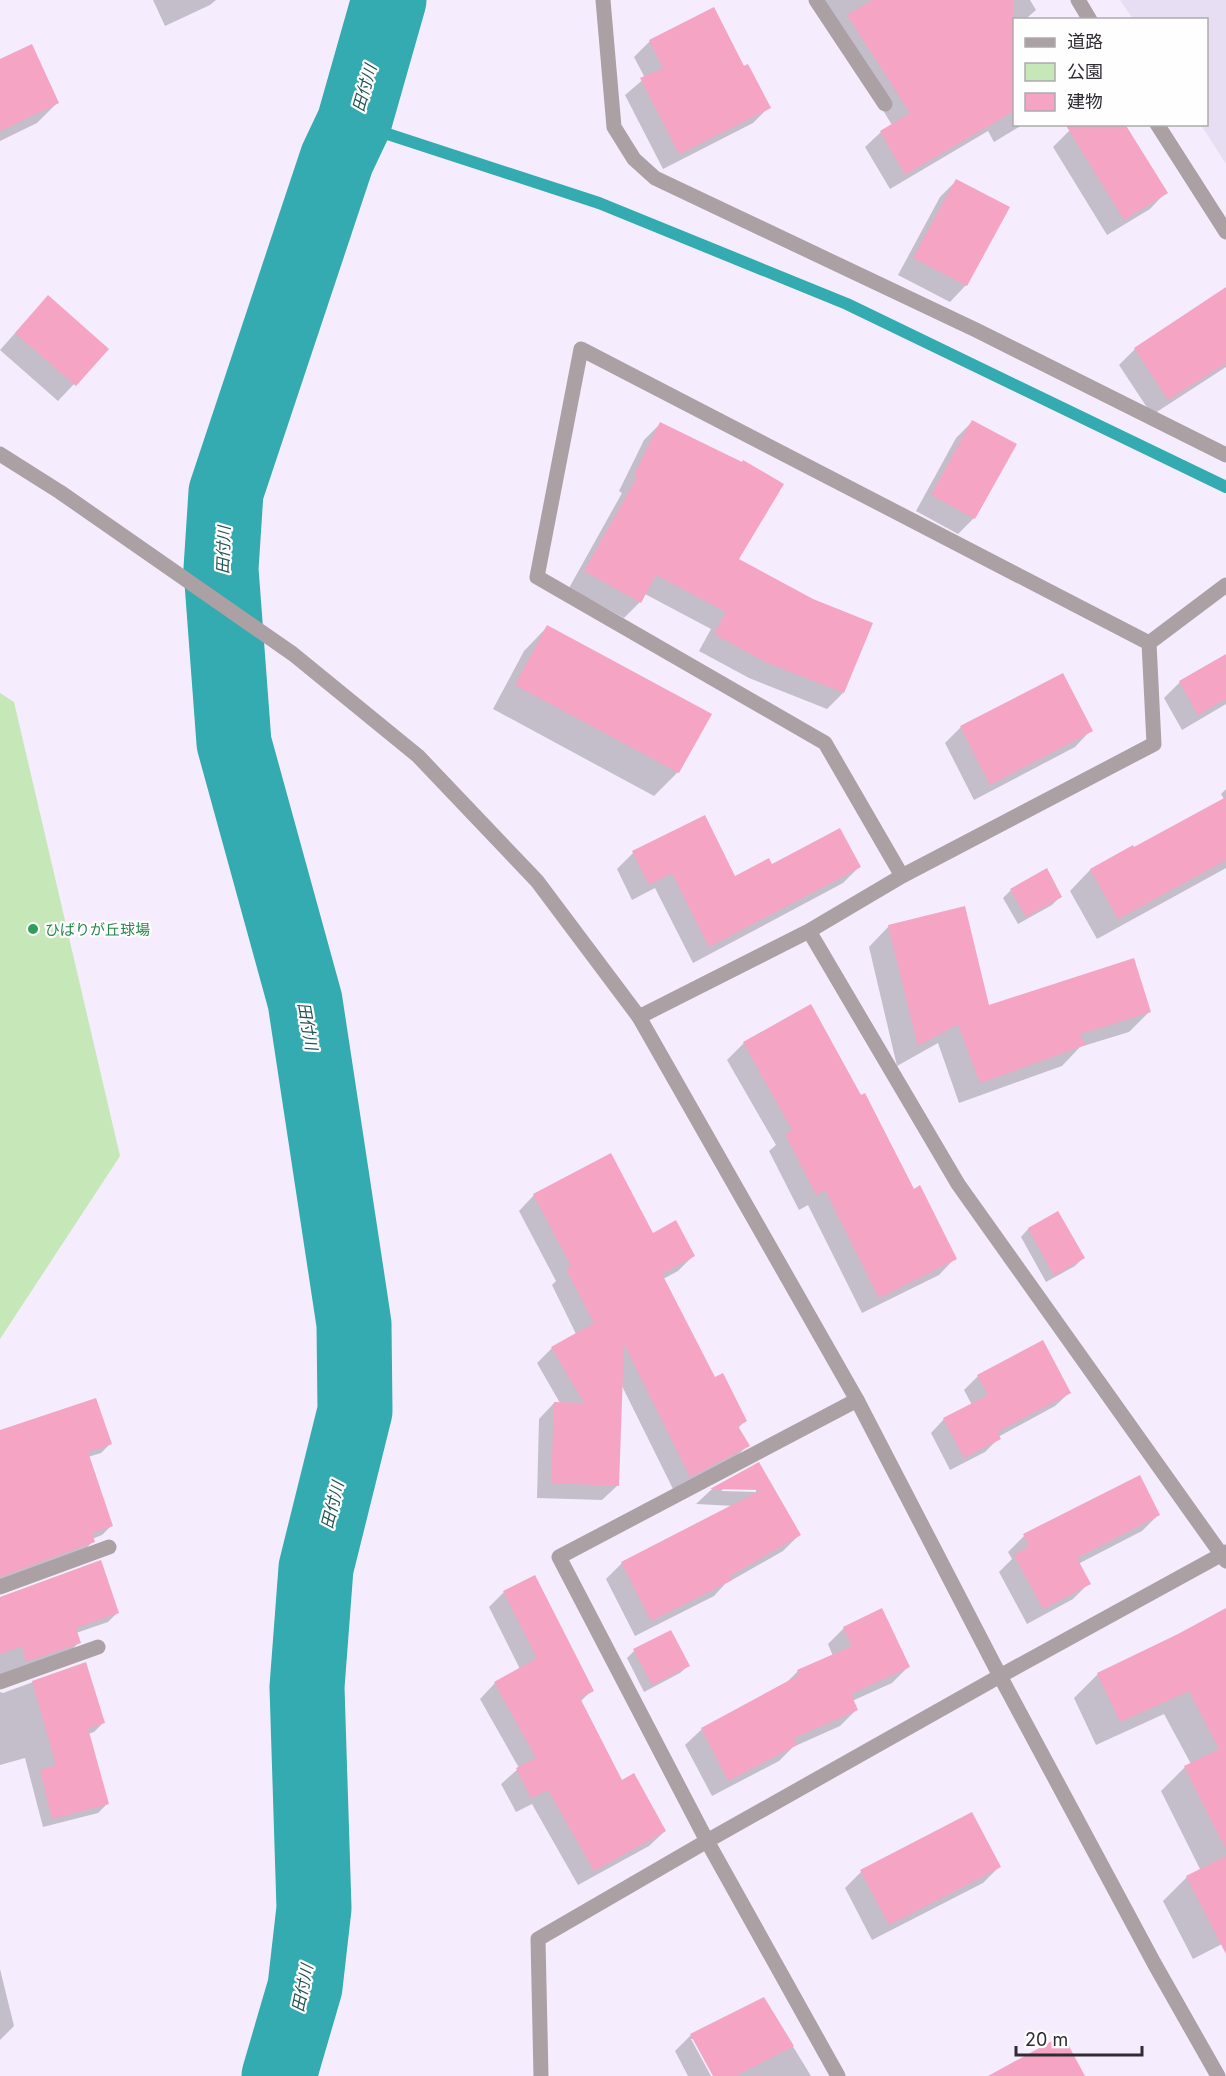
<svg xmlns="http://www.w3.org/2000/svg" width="1226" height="2076" font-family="Inter,'Noto Sans JP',sans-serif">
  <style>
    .education { fill: #e8def3 }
    .green { fill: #c6e7b8 }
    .shadow { fill: #0003; fill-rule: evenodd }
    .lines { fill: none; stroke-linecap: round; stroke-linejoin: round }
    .stream { stroke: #33abb0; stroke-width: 12 }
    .river { stroke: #33abb0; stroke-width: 75 }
    .building { fill: #f5a4c4 }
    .service { stroke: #aba1a5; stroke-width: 15 }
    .minor { stroke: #aba1a5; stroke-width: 15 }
    .tertiary { stroke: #aba1a5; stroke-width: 15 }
    .leisure-dot { fill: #2e9e5b; stroke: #fefefe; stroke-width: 2 }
    .labels { text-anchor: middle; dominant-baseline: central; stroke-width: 4.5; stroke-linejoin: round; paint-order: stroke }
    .leisure-label { font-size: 15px; fill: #27864d; stroke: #fefefe; text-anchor: start }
    .water-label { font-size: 16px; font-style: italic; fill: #225455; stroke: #fefefe }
  </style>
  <rect width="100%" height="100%" fill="#f5edfd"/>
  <!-- education -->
  <path class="education" d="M 1120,0 L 1226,0 L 1226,164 L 1201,125 L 1206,124 L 1206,20 L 1133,19 Z"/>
  <!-- green -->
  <path class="green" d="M 0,693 L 14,702 L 120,1156 L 0,1339 Z"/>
  <!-- shadow -->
  <path class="shadow" d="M 153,0 L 216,0 L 210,5 L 165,26 Z
    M 815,0 L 1030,0 L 1036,10 L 1028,17 L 1029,20 L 1014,20 L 1014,124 L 1024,124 L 994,142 L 988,131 L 890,189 L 865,147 L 881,132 L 892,125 Z
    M 650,41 L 744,68 L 769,107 L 753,123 L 663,169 L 625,95 L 645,78 L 634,57 Z
    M 0,61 L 57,103 L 37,123 L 0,141 Z
    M 1069,131 L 1166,192 L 1150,209 L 1107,235 L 1053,147 Z
    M 956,181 L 966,285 L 950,302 L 898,275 L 940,197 Z
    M 1226,301 L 1226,367 L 1152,415 L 1119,365 L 1135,349 Z
    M 32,314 L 107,349 L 58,401 L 0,350 Z
    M 972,422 L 974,518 L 958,534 L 916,511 L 956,438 Z
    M 660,424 L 737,560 L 843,693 L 827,709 L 749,678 L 699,651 L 711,629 L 645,594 L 640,602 L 624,618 L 569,588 L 622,493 L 619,491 L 644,440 Z
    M 547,627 L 678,772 L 654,796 L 493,709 L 524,651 Z
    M 1226,656 L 1226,704 L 1182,730 L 1164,698 L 1180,682 Z
    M 961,727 L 1091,730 L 1075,747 L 974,800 L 945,743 Z
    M 1226,789 L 1226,868 L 1097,939 L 1070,891 L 1090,870 L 1134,849 L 1224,799 L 1221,794 Z
    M 633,853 L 734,878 L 772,866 L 859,867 L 843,883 L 693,963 L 655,888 L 632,900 L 617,869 Z
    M 1011,890 L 1060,897 L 1052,905 L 1018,924 L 1003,898 Z
    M 889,926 L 988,1007 L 1149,1012 L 1129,1032 L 1080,1047 L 1062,1066 L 959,1103 L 938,1043 L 897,1066 L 869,947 Z
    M 811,1006 L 913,1191 L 955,1258 L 939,1275 L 862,1313 L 808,1205 L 799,1210 L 769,1151 L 776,1145 L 727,1060 L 744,1043 Z
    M 534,1195 L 652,1235 L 693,1256 L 678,1271 L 663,1279 L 714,1379 L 745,1421 L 738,1428 L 748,1445 L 732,1461 L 674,1491 L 621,1384 L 618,1485 L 602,1500 L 537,1498 L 539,1419 L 554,1403 L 560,1403 L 537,1363 L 552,1348 L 576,1334 L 552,1285 L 556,1281 L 519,1211 Z
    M 1057,1213 L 1083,1258 L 1075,1266 L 1046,1282 L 1021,1237 L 1028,1229 Z
    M 978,1376 L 1069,1393 L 1055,1406 L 998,1437 L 999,1438 L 985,1452 L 950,1470 L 931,1433 L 944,1419 L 972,1405 L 964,1390 Z
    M 0,1431 L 110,1444 L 101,1453 L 88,1457 L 111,1526 L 102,1535 L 92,1539 L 93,1541 L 84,1551 L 0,1582 Z
    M 759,1464 L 799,1535 L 783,1551 L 725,1584 L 714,1596 L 635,1636 L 606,1579 L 622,1563 L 735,1506 L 696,1504 L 711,1490 ZM 724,1488 L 756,1489 L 756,1492 L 721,1491 Z
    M 1158,1515 L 1142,1531 L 1078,1564 L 1089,1583 L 1073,1599 L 1027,1624 L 999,1572 L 1012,1559 L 1008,1552 L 1024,1536 Z
    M 504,1592 L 592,1690 L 580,1702 L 621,1782 L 665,1831 L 649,1846 L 578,1885 L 532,1804 L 516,1812 L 501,1784 L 519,1768 L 480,1699 L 495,1683 L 520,1669 L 489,1607 Z
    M 0,1597 L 117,1613 L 108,1622 L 76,1633 L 79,1642 L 70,1652 L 0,1677 Z
    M 1226,1611 L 1226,1942 L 1193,1959 L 1163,1901 L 1187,1877 L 1201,1871 L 1161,1791 L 1185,1767 L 1191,1764 L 1164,1714 L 1096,1745 L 1074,1698 L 1098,1674 Z
    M 844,1628 L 908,1667 L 892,1683 L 852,1701 L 856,1710 L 840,1726 L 793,1747 L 779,1761 L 712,1796 L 685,1745 L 702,1729 L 784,1685 L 798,1671 L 833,1656 L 828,1644 Z
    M 634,1651 L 688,1666 L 680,1673 L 644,1692 L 627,1658 Z
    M 85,1663 L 103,1723 L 94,1732 L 88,1734 L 107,1804 L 98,1813 L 43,1827 L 25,1758 L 0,1765 L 0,1692 L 3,1693 Z
    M 999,1867 L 983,1883 L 872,1940 L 845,1888 L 861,1872 Z
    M 0,1969 L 14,2026 L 0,2040 Z
    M 764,1999 L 811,2076 L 714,2076 L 695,2039 L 691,2039 L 711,2076 L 688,2076 L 675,2051 L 691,2035 Z"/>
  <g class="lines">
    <!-- stream -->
    <path class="stream" d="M 354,123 L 599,203 L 847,304 L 1226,487"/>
    <!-- river -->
    <path class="river" d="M 279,2076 L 305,1987 L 314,1908 L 307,1687 L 316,1568 L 355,1411 L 354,1324 L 305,1001 L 234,743 L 221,569 L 226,492 L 337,159 L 354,123 L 389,0"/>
  </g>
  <!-- building -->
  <path class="building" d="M 872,0 L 1014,0 L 1014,111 L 905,175 L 880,131 L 910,113 L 847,15 Z
    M 714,7 L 744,66 L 748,64 L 771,108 L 679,154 L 640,78 L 663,68 L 649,40 Z
    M 32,44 L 59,103 L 0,131 L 0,59 Z
    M 1065,124 L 1125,124 L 1168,193 L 1124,220 Z
    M 956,179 L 1010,207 L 967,286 L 913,258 Z
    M 1226,287 L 1226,363 L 1168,400 L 1134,348 Z
    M 48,295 L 109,349 L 76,386 L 15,333 Z
    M 972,420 L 1017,444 L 975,519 L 931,495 Z
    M 660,422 L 742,462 L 743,460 L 784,484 L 739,559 L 813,599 L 873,623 L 844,693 L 765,662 L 714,634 L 726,612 L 656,575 L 641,603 L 584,571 L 637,477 L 634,475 Z
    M 547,625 L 712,714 L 679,773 L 515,685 Z
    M 1226,654 L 1226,699 L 1198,715 L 1179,681 Z
    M 1063,673 L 1093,731 L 990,785 L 960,726 Z
    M 1226,797 L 1226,860 L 1118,919 L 1090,869 L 1133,845 L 1134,847 Z
    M 705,815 L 735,876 L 769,858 L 772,864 L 840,828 L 861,867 L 709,947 L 672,873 L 649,885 L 632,851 Z
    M 1047,868 L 1062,897 L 1026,917 L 1010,889 Z
    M 965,906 L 989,1005 L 1134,958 L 1151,1012 L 1080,1034 L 1085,1045 L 980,1083 L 958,1024 L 918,1046 L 888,925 Z
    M 811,1004 L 861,1095 L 865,1093 L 914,1189 L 920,1185 L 957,1259 L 879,1298 L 825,1190 L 816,1195 L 785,1134 L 792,1130 L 743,1042 Z
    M 611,1153 L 653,1233 L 676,1220 L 695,1256 L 662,1274 L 715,1377 L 723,1373 L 747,1421 L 738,1426 L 750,1446 L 690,1477 L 624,1344 L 619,1486 L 551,1483 L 554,1402 L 584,1403 L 551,1347 L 594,1323 L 566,1269 L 571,1266 L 533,1194 Z
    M 1058,1211 L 1085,1258 L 1054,1276 L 1028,1228 Z
    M 1043,1340 L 1071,1393 L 997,1432 L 1001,1439 L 964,1458 L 943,1418 L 988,1395 L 977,1375 Z
    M 96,1398 L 112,1444 L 88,1452 L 113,1526 L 92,1533 L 95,1542 L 0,1577 L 0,1430 Z
    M 759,1462 L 801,1535 L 730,1576 L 732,1580 L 651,1621 L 621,1562 L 761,1490 L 710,1489 Z
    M 1140,1475 L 1160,1515 L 1077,1558 L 1091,1584 L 1043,1609 L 1014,1555 L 1029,1546 L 1023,1534 Z
    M 101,1560 L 119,1613 L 76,1628 L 81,1643 L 26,1662 L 22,1646 L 0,1654 L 0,1597 Z
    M 535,1575 L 594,1691 L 580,1698 L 622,1780 L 634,1773 L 666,1831 L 594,1871 L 548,1790 L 531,1798 L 516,1768 L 536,1758 L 494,1682 L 537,1658 L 503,1591 Z
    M 882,1608 L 910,1667 L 851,1694 L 858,1710 L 794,1738 L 797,1745 L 728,1781 L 701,1728 L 799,1675 L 797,1670 L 852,1646 L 843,1627 Z
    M 1226,1608 L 1226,1850 L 1184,1766 L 1219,1749 L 1189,1691 L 1120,1722 L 1097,1673 L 1178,1634 Z
    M 671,1630 L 690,1666 L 652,1685 L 633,1649 Z
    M 86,1662 L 105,1723 L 88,1728 L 109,1804 L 52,1819 L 40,1770 L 56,1765 L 32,1681 Z
    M 972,1812 L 1001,1867 L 889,1925 L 860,1870 Z
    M 1226,1856 L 1226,1954 L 1186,1876 Z
    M 764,1997 L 794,2046 L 735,2076 L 713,2076 L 690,2034 Z
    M 1063,2035 L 1085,2076 L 988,2076 Z"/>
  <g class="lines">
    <!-- service -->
    <path class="service" d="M 0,1587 L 109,1547"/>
    <!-- minor -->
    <path class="minor" d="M 603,0 L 614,127 L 634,159 L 655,178 L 976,330 L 1226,455
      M 816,0 L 885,104
      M 1078,0 L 1090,20
      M 1157,124 L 1226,232
      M 1149,643 L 1226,585
      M 902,876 L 825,743 L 537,577 L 581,349 L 1149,643
      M 809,931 L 958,1184 L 1226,1561
      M 639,1017 L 809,931 L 902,876 L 1154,744 L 1149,643
      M 0,1682 L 98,1647
      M 541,2076 L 538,1939 L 707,1841 L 1000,1676 L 1226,1552
      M 838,2076 L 707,1841 L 559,1557 L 857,1400"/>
    <!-- tertiary -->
    <path class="tertiary" d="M 0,454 L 60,492 L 293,654 L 418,756 L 537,881 L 639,1017 L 857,1400 L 1000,1676 L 1154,1963 L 1218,2076"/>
  </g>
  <!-- markers -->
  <circle class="leisure-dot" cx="33" cy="929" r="6"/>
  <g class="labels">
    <!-- leisure labels -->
    <g class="leisure-label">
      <text x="45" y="929">ひばりが丘球場</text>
    </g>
    <!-- water labels -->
    <g class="water-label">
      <text transform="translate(364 88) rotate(-74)">田付川</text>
      <text transform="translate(223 550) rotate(-88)">田付川</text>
      <text transform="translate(308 1026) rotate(80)">田付川</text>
      <text transform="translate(332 1505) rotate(-76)">田付川</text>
      <text transform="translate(302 1988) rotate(-78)">田付川</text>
    </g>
  </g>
  <!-- legend -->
  <rect x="1013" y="18" width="195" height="108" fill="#fefefe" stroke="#acaaad" stroke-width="1.5"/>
  <rect x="1025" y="38" width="30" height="9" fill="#aba1a5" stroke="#acaaad" stroke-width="1.5"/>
  <text x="1067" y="48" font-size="18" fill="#302c33">道路</text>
  <rect x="1025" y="63" width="30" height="18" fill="#c6e7b8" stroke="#acaaad" stroke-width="1.5"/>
  <text x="1067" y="78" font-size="18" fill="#302c33">公園</text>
  <rect x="1025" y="93" width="30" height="18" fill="#f5a4c4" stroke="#acaaad" stroke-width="1.5"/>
  <text x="1067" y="108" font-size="18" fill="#302c33">建物</text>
  <!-- scale -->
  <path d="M1016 2046v9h126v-9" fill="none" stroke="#302c33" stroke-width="3"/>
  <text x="1025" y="2046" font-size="18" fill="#302c33" stroke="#fefefe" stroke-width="4.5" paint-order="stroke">20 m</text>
</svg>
